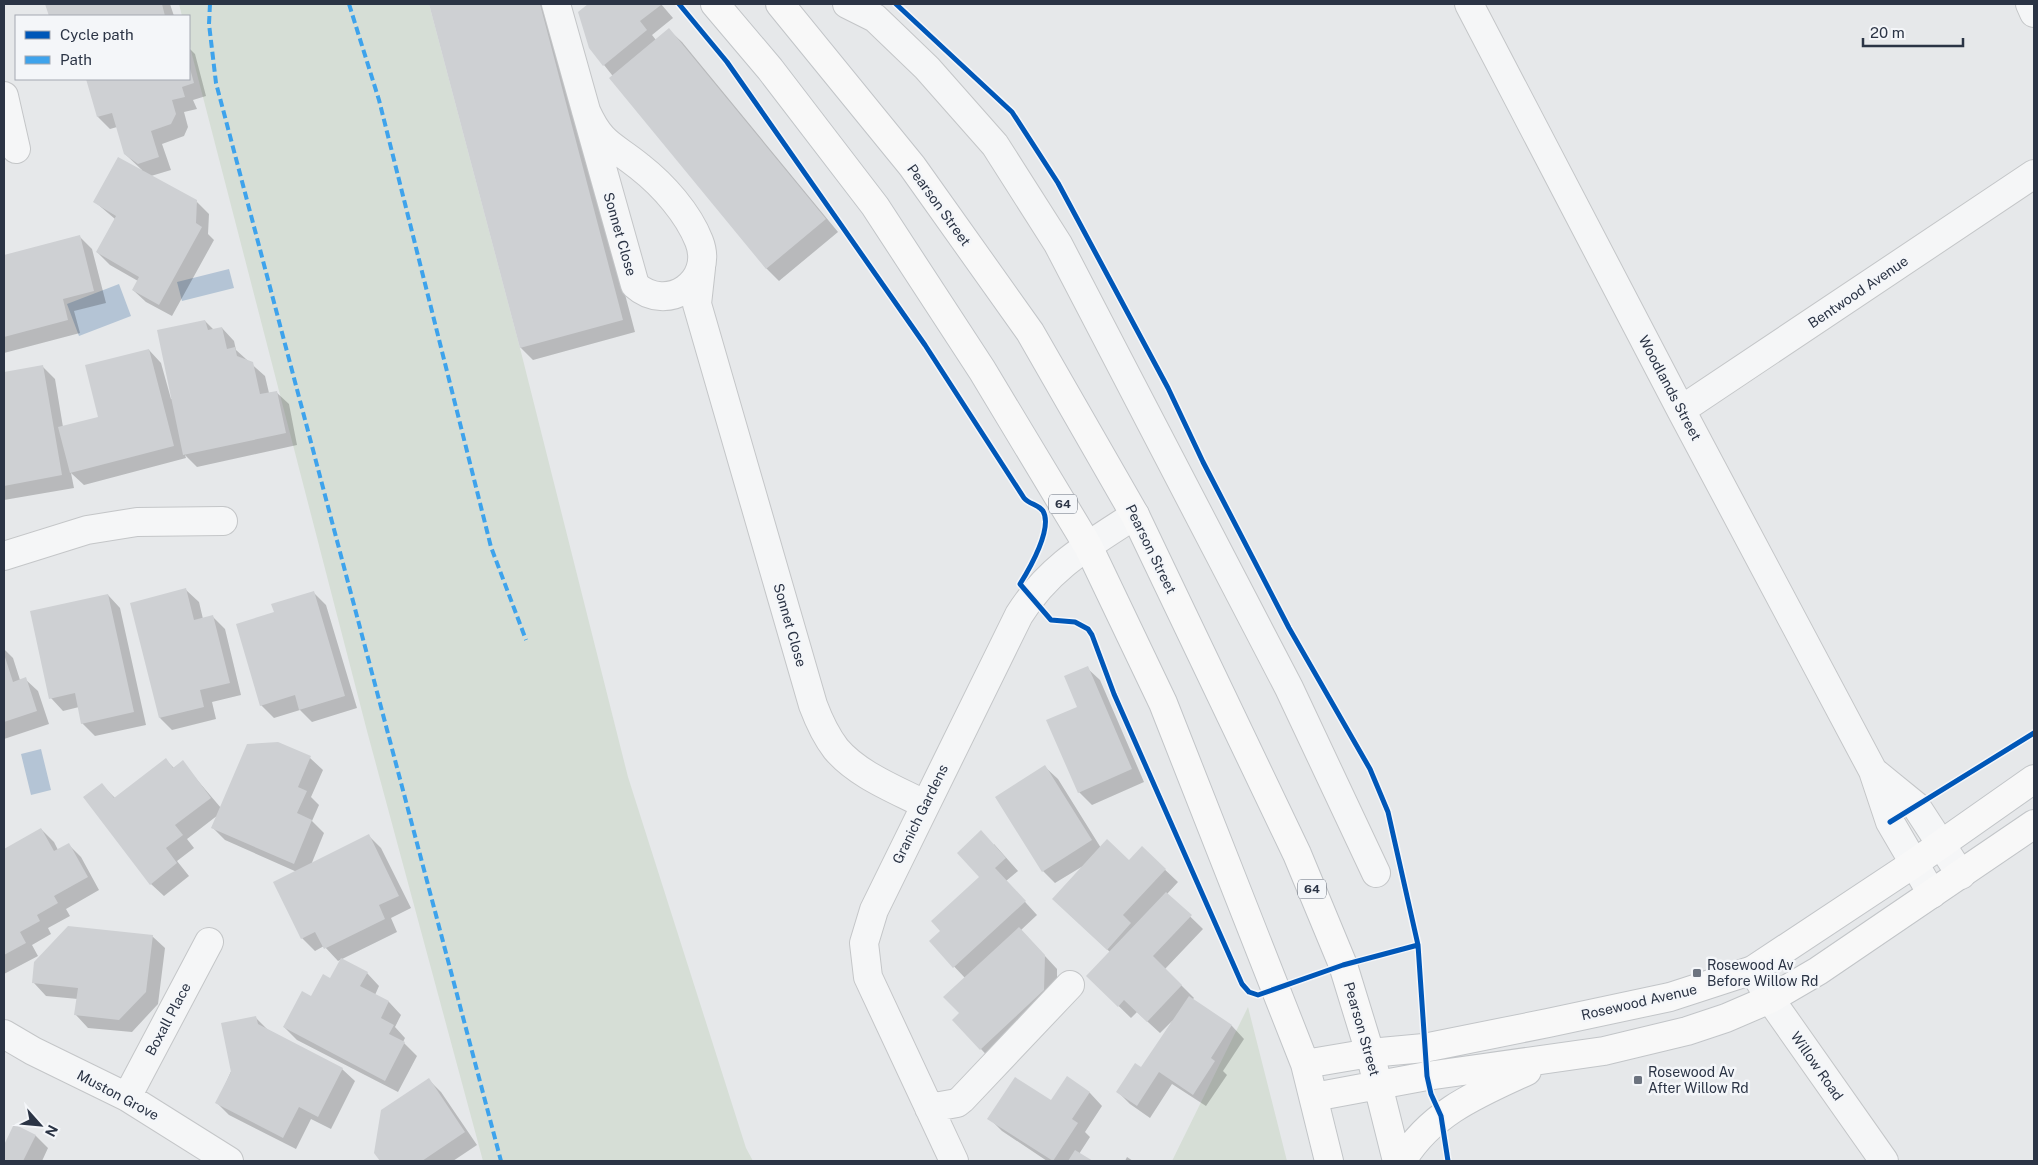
<svg xmlns="http://www.w3.org/2000/svg" width="2038" height="1165" font-family="'Public Sans',sans-serif">
  <style>
    .green { fill: #d6ded6 }
    .water { fill: #b4c4d5 }
    .shadow { fill: #0003 }
    .building { fill: #ced0d3 }
    .lines { fill: none; stroke-linecap: round; stroke-linejoin: round }
    .minor-casing { stroke: #c4c6c8; stroke-width: 30 }
    .major-casing { stroke: #c2c5c8; stroke-width: 30 }
    .minor { stroke: #f5f6f7; stroke-width: 28 }
    .major { stroke: #f8f8f8; stroke-width: 28 }
    .quiet { stroke: #3ea3ec; stroke-width: 4; stroke-dasharray: 8 4; stroke-linecap: butt }
    .cycleway-casing { stroke: #f4f6f9; stroke-width: 8 }
    .cycleway { stroke: #0057b8; stroke-width: 5 }
    .poi-dot { fill: #6c737f; stroke: #f4f6f9; stroke-width: 2 }
    .labels { text-anchor: middle; dominant-baseline: central; stroke-width: 5; stroke-linejoin: round; paint-order: stroke }
    .shield { fill: #f4f6f9; stroke: #676e7b; stroke-width: 1 }
    .shield-label { font-size: 12px; font-weight: bold; fill: #2b3445 }
    .street-label { font-size: 14px; fill: #2b3445; stroke: #f4f6f9 }
    .poi-label { font-size: 14px; fill: #2b3445; stroke: #f4f6f9; text-anchor: start }
  </style>
  <rect width="100%" height="100%" fill="#e6e8ea"/>
  <!-- green -->
  <path class="green" d="M 179,4 L 429,4 L 520,348 L 628,777 L 746,1148 L 753,1161 L 483,1161 L 367,731 L 189,43 L 189,16 L 182,16 Z
    M 1248,1007 L 1287,1161 L 1172,1161 Z"/>
  <!-- water -->
  <path class="water" d="M 229,269 L 234,288 L 182,301 L 177,282 Z
    M 119,284 L 131,316 L 79,336 L 67,304 Z
    M 41,749 L 51,790 L 31,795 L 21,754 Z"/>
  <!-- shadow -->
  <path class="shadow" d="M 47,4 L 170,4 L 174,16 L 50,16 Z
    M 430,4 L 548,4 L 635,332 L 533,360 L 521,348 Z
    M 590,4 L 661,4 L 673,18 L 652,35 L 656,40 L 669,30 L 682,42 L 838,232 L 779,281 L 766,268 L 604,65 L 579,12 Z
    M 189,48 L 195,54 L 206,96 L 193,100 L 197,109 L 184,112 L 188,127 L 184,136 L 162,144 L 171,170 L 151,176 L 196,201 L 209,214 L 208,234 L 214,240 L 172,316 L 146,302 L 133,290 L 138,281 L 110,265 L 97,252 L 115,219 L 95,202 L 142,170 L 125,154 L 117,127 L 110,129 L 98,117 L 87,79 L 189,79 Z
    M 79,236 L 92,249 L 106,303 L 74,311 L 80,333 L 4,353 L 4,256 Z
    M 205,321 L 214,330 L 222,328 L 234,341 L 236,350 L 265,376 L 269,393 L 276,392 L 289,404 L 297,445 L 197,467 L 185,455 L 186,458 L 84,485 L 71,473 L 74,488 L 4,500 L 4,373 L 42,366 L 55,379 L 63,427 L 100,418 L 149,350 L 161,363 L 171,399 L 173,399 Z
    M 186,590 L 199,602 L 203,619 L 213,617 L 225,629 L 241,695 L 212,702 L 216,719 L 172,730 L 160,718 Z
    M 313,592 L 326,605 L 357,708 L 312,722 L 300,710 L 274,718 L 261,705 L 276,613 Z
    M 108,595 L 120,608 L 146,725 L 95,736 L 82,723 L 79,707 L 63,711 L 51,698 Z
    M 4,649 L 13,658 L 20,680 L 25,679 L 38,691 L 49,724 L 4,739 Z
    M 1087,668 L 1100,680 L 1144,782 L 1092,805 L 1079,792 L 1079,708 Z
    M 278,744 L 310,758 L 323,770 L 311,797 L 319,805 L 312,821 L 324,833 L 311,865 L 369,836 L 381,848 L 411,908 L 391,918 L 397,932 L 338,961 L 324,946 L 315,951 L 302,938 L 297,872 L 225,840 L 212,827 L 218,815 L 187,839 L 194,848 L 177,861 L 189,876 L 164,896 L 151,884 L 102,785 L 116,799 L 166,760 L 174,768 L 182,762 L 221,808 Z
    M 1045,767 L 1058,779 L 1101,848 L 1129,862 L 1142,848 L 1178,882 L 1167,894 L 1203,929 L 1165,969 L 1194,998 L 1192,1000 L 1232,1026 L 1244,1039 L 1223,1071 L 1227,1075 L 1206,1106 L 1172,1084 L 1150,1118 L 1130,1104 L 1118,1092 L 1142,1069 L 1173,1020 L 1160,1033 L 1137,1012 L 1131,1018 L 1100,988 L 1110,952 L 1066,911 L 1083,866 L 1055,883 L 1043,871 Z
    M 41,829 L 54,842 L 58,850 L 69,845 L 81,857 L 99,890 L 66,909 L 70,916 L 48,928 L 51,934 L 32,945 L 38,956 L 4,974 L 4,850 Z
    M 994,844 L 1018,871 L 1006,881 L 1037,915 L 1021,930 L 1057,969 L 1057,1003 L 993,1062 L 981,1049 L 960,1013 L 965,978 L 931,942 L 942,931 L 981,877 Z
    M 152,936 L 165,948 L 158,1004 L 132,1032 L 88,1028 L 76,1015 L 78,999 L 46,996 L 34,983 Z
    M 367,973 L 379,986 L 375,995 L 389,1002 L 401,1015 L 395,1027 L 405,1038 L 403,1042 L 417,1056 L 398,1092 L 297,1040 L 284,1027 L 330,980 Z
    M 255,1017 L 268,1030 L 342,1069 L 355,1081 L 331,1129 L 311,1119 L 296,1149 L 229,1115 L 217,1103 Z
    M 1067,1078 L 1090,1093 L 1102,1106 L 1085,1132 L 1090,1137 L 1079,1154 L 1090,1161 L 1047,1161 L 1002,1131 L 989,1118 L 1051,1102 Z
    M 428,1079 L 441,1092 L 477,1145 L 453,1161 L 381,1161 L 375,1153 Z
    M 15,1126 L 36,1136 L 48,1148 L 42,1161 L 4,1161 L 4,1148 Z
    M 1127,1157 L 1133,1161 L 1125,1161 Z"/>
  <!-- building -->
  <path class="building" d="M 45,4 L 162,4 L 165,16 L 49,16 Z
    M 429,4 L 540,4 L 623,320 L 520,348 Z
    M 588,4 L 660,4 L 661,5 L 640,21 L 647,30 L 603,66 L 589,48 L 578,12 Z
    M 669,28 L 826,219 L 766,269 L 609,78 Z
    M 189,65 L 194,83 L 182,87 L 185,97 L 172,100 L 176,114 L 171,124 L 151,131 L 159,157 L 138,164 L 124,154 L 112,113 L 97,117 L 86,79 L 189,79 Z
    M 118,157 L 197,200 L 196,223 L 202,227 L 159,305 L 132,290 L 139,277 L 96,252 L 116,216 L 93,202 Z
    M 80,235 L 94,291 L 63,299 L 68,320 L 4,337 L 4,255 Z
    M 205,320 L 208,330 L 222,327 L 227,349 L 235,347 L 237,356 L 253,362 L 260,394 L 277,391 L 286,433 L 183,455 L 157,330 Z
    M 149,349 L 174,446 L 70,473 L 58,427 L 98,417 L 85,365 Z
    M 43,365 L 62,475 L 4,486 L 4,372 Z
    M 186,588 L 194,620 L 213,615 L 230,683 L 200,690 L 204,707 L 159,718 L 130,603 Z
    M 314,591 L 345,696 L 299,710 L 295,695 L 260,706 L 236,624 L 274,612 L 271,604 Z
    M 108,594 L 134,712 L 81,724 L 75,693 L 49,699 L 30,611 Z
    M 4,654 L 13,682 L 26,677 L 37,711 L 4,722 Z
    M 1088,666 L 1132,769 L 1078,793 L 1046,720 L 1077,707 L 1064,676 Z
    M 278,742 L 311,756 L 298,787 L 307,791 L 297,813 L 312,820 L 294,864 L 211,828 L 247,744 Z
    M 166,758 L 173,768 L 183,760 L 211,798 L 175,825 L 183,835 L 166,848 L 177,863 L 150,885 L 83,797 L 102,783 L 114,798 Z
    M 1045,765 L 1092,840 L 1042,872 L 995,797 Z
    M 41,828 L 54,851 L 69,843 L 88,877 L 54,896 L 58,903 L 37,915 L 40,921 L 20,932 L 26,943 L 4,955 L 4,849 Z
    M 981,830 L 1006,858 L 995,868 L 1026,901 L 953,968 L 929,941 L 940,931 L 931,921 L 979,877 L 957,853 Z
    M 369,834 L 399,896 L 379,905 L 385,919 L 324,949 L 315,932 L 301,939 L 273,882 Z
    M 1107,839 L 1129,860 L 1142,846 L 1166,869 L 1123,915 L 1131,923 L 1107,950 L 1052,899 Z
    M 1166,892 L 1192,915 L 1153,956 L 1182,985 L 1147,1022 L 1124,1000 L 1118,1007 L 1086,976 Z
    M 68,926 L 153,935 L 146,992 L 119,1020 L 74,1015 L 78,988 L 32,983 L 34,962 Z
    M 1019,927 L 1045,955 L 1044,990 L 980,1050 L 952,1020 L 959,1013 L 943,997 Z
    M 341,958 L 368,972 L 360,986 L 389,1001 L 381,1018 L 394,1025 L 389,1034 L 405,1042 L 385,1081 L 283,1027 L 302,991 L 311,996 L 323,974 L 330,978 Z
    M 1189,996 L 1232,1025 L 1211,1058 L 1215,1061 L 1193,1095 L 1159,1072 L 1137,1106 L 1116,1092 L 1135,1063 L 1141,1067 Z
    M 256,1016 L 258,1024 L 343,1068 L 318,1117 L 299,1107 L 283,1138 L 215,1103 L 231,1072 L 221,1023 Z
    M 1067,1076 L 1090,1092 L 1072,1119 L 1078,1123 L 1053,1161 L 987,1119 L 1015,1077 L 1051,1100 Z
    M 429,1078 L 465,1132 L 422,1161 L 380,1161 L 374,1153 L 381,1110 Z
    M 14,1124 L 36,1135 L 23,1161 L 4,1161 L 4,1145 Z
    M 1075,1150 L 1093,1161 L 1068,1161 Z"/>
  <g class="lines">
    <!-- minor casing -->
    <g class="minor-casing">
      <path id="minor" d="M 556,4 C 582,97 608,191 635,285 C 667,314 715,282 699,241 C 688,213 663,185 640,167 C 612,144 602,146 586,111
        M 847,4 L 875,18 L 927,68 L 995,145 L 1058,244 L 1289,688 L 1376,873
        M 1469,4 L 1681,410 L 1873,771 L 1890,822 L 1932,894
        M 2030,4 L 2034,13
        M 4,96 L 16,149
        M 701,268 L 697,304 L 813,705 C 819,721 826,736 836,749 C 858,775 895,789 924,804
        M 1681,410 L 2034,174
        M 4,556 L 87,530 L 137,522 L 223,521
        M 1873,771 L 1916,806 L 1961,875
        M 1753,970 L 1770,999 L 1884,1161
        M 4,1034 L 33,1051 L 127,1097 L 229,1161
        M 127,1097 L 209,942
        M 929,1108 L 957,1103 L 962,1099 L 1070,985
        M 954,1161 L 868,977 L 864,943 L 874,910 L 1019,615 C 1049,567 1089,545 1135,515"/>
    </g>
    <!-- major casing -->
    <g class="major-casing">
      <path id="major" d="M 715,4 L 770,69 L 875,206 L 982,370 L 1088,546 L 1163,703 L 1305,1064 L 1329,1161
        M 780,4 L 912,166 L 1030,332 L 1135,515 L 1297,854 L 1343,965 L 1370,1053 L 1397,1161
        M 1305,1064 L 1370,1053 L 1424,1048 L 1548,1023 L 1670,997 L 1753,970 L 1913,864 L 2034,779
        M 1314,1097 L 1427,1076 L 1604,1051 L 1687,1031 L 1726,1018 L 1770,999 L 1818,971 L 2034,824
        M 1402,1161 C 1430,1113 1479,1093 1527,1071"/>
    </g>
    <!-- minor -->
    <use href="#minor" class="minor"/>
    <!-- major -->
    <use href="#major" class="major"/>
    <!-- quiet -->
    <path class="quiet" d="M 210,4 L 209,24 L 216,83 L 501,1161
      M 349,4 L 379,100 L 491,547 L 526,640"/>
    <!-- cycleway casing -->
    <g class="cycleway-casing">
      <path id="cycleway" d="M 679,4 L 727,62 L 925,345 L 1024,498 C 1029,504 1039,505 1043,511 C 1053,528 1030,568 1020,584 L 1051,620 L 1075,622 L 1088,629 L 1092,635 L 1114,694 L 1242,984 L 1249,992 L 1258,995 L 1343,965 L 1418,945
        M 896,4 L 1012,112 L 1058,183 L 1168,388 L 1203,462 L 1289,628 L 1370,769 L 1388,812 L 1418,945 L 1427,1076 L 1431,1094 L 1441,1116 L 1448,1161
        M 1890,822 L 2034,733"/>
    </g>
    <!-- cycleway -->
    <use href="#cycleway" class="cycleway"/>
  </g>
  <!-- markers -->
  <g class="poi-dot">
    <rect x="1692" y="968" width="10" height="10" rx="2.5"/>
    <rect x="1633" y="1075" width="10" height="10" rx="2.5"/>
  </g>
  <g class="labels">
    <!-- shield labels -->
    <g class="shield">
      <rect x="1049" y="494.5" width="28" height="19" rx="4"/>
      <rect x="1298" y="879.5" width="28" height="19" rx="4"/>
    </g>
    <g class="shield-label">
      <text x="1063" y="504">64</text>
      <text x="1312" y="889">64</text>
    </g>
    <!-- street labels -->
    <g class="street-label">
      <text transform="translate(939 205) rotate(54)">Pearson Street</text>
      <text transform="translate(620 234) rotate(74)">Sonnet Close</text>
      <text transform="translate(1858 292) rotate(-34)">Bentwood Avenue</text>
      <text transform="translate(1670 388) rotate(62)">Woodlands Street</text>
      <text transform="translate(1151 549) rotate(64)">Pearson Street</text>
      <text transform="translate(790 625) rotate(74)">Sonnet Close</text>
      <text transform="translate(920 814) rotate(-64)">Granich Gardens</text>
      <text transform="translate(1639 1002) rotate(-13)">Rosewood Avenue</text>
      <text transform="translate(168 1019) rotate(-62)">Boxall Place</text>
      <text transform="translate(1362 1029) rotate(74)">Pearson Street</text>
      <text transform="translate(1817 1066) rotate(55)">Willow Road</text>
      <text transform="translate(118 1095) rotate(28)">Muston Grove</text>
    </g>
    <!-- poi labels -->
    <g class="poi-label">
      <text x="1707" y="965">Rosewood Av<tspan x="1707" dy="16">Before Willow Rd</tspan></text>
      <text x="1648" y="1072">Rosewood Av<tspan x="1648" dy="16">After Willow Rd</tspan></text>
    </g>
  </g>
  <!-- border -->
  <rect width="2038" height="1165" fill="none" stroke="#2b3445" stroke-width="10"/>
  <!-- legend -->
  <rect x="15" y="15" width="175" height="65" fill="#f4f6f9" stroke="#a4a8b1"/>
  <rect x="25" y="31" width="25" height="8" fill="#0057b8" stroke="#a4a8b1"/>
  <text x="60" y="40" font-size="15" fill="#2b3445">Cycle path</text>
  <rect x="25" y="56" width="25" height="8" fill="#3ea3ec" stroke="#a4a8b1"/>
  <text x="60" y="65" font-size="15" fill="#2b3445">Path</text>
  <!-- north arrow -->
  <g transform="translate(40 1125) rotate(117)" stroke="#f4f6f9" stroke-width="4" paint-order="stroke">
  <path d="M0-4L9 19L0 12L-9 19Z" fill="#2b3445"/>
  <text y="-8" font-size="14" font-weight="bold" text-anchor="middle" fill="#2b3445">N</text>
  </g>
  <!-- scale -->
  <path d="M1863 38v8h100v-8" fill="none" stroke="#2b3445" stroke-width="2.5"/>
  <text x="1870" y="38" font-size="15" fill="#2b3445" stroke="#f4f6f9" stroke-width="4" paint-order="stroke">20 m</text>
</svg>
